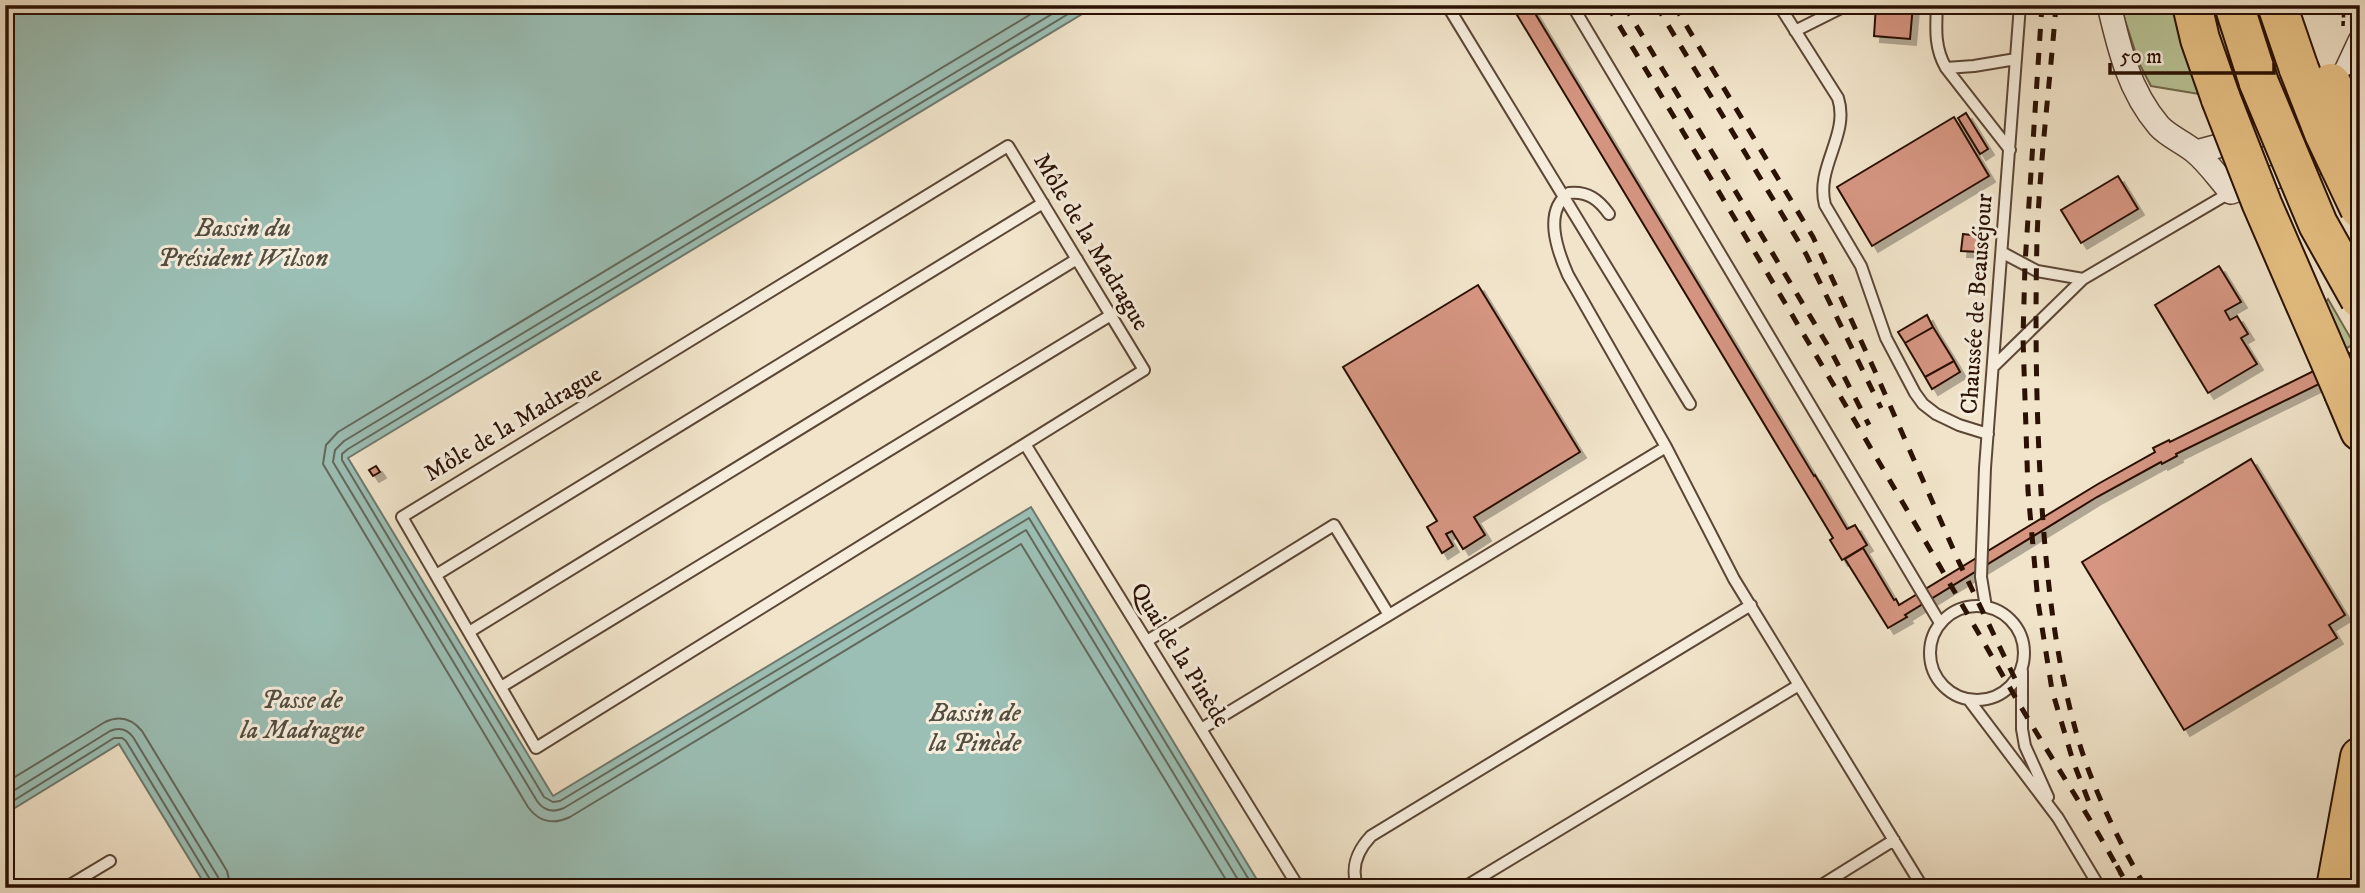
<svg xmlns="http://www.w3.org/2000/svg" width="2365" height="893" font-family="'IM FELL DW Pica',serif">
  <style>
    .green { fill: #b9c497; stroke: #726a4d; stroke-width: 2 }
    .water { fill: #9bbfb5; stroke: #6e796e; stroke-width: 2 }
    .lines { fill: none; stroke-linecap: round; stroke-linejoin: round }
    .shore { stroke: #62685c; stroke-width: 2 }
    .building { fill: #d59581; stroke: #2a1103; stroke-width: 2; filter: url(#shadow) }
    .service-casing { stroke: #5c4635; stroke-width: 14 }
    .minor-casing { stroke: #5c4635; stroke-width: 26 }
    .motorway-casing { stroke: #2a1103; stroke-width: 42 }
    .path { stroke: #2a1103; stroke-width: 3.5; stroke-dasharray: 5 3.5; stroke-linecap: butt }
    .service { stroke: #f6eddd; stroke-width: 10 }
    .minor { stroke: #f6eddd; stroke-width: 23 }
    .motorway { stroke: #e8c285; stroke-width: 38 }
    .rail { stroke: #2a1103; stroke-width: 5; stroke-dasharray: 12 12; stroke-linecap: butt }
    .motorway-bridge-casing { stroke: #2a1103; stroke-width: 42; stroke-linecap: butt }
    .motorway-bridge { stroke: #e8c285; stroke-width: 38 }
    .labels { text-anchor: middle; dominant-baseline: central; stroke-width: 6; stroke-linejoin: round; paint-order: stroke }
    .street-label { font-size: 24px; fill: #2a1103; stroke: #f6eddd }
    .water-label { font-size: 26px; font-style: italic; fill: #524e41; stroke: #f6eddd }
  </style>
  <defs>
    <filter id="shadow"><feDropShadow dx="6" dy="6" stdDeviation="0" flood-color="#0004"/></filter>
  </defs>
  <rect width="100%" height="100%" fill="#f1e4ca"/>
  <filter id="stains"><feTurbulence type="fractalNoise" baseFrequency=".00286" numOctaves="4"/><feColorMatrix values="0 0 0 0 .2 0 0 0 0 .09 0 0 0 0 .02 0 0 0 .5 -.17"/></filter>
  <radialGradient id="worn" r=".72"><stop offset=".6" stop-color="#630" stop-opacity="0"/><stop offset="1" stop-color="#630" stop-opacity=".3"/></radialGradient>
  <!-- green -->
  <path class="green" d="M 2120,5 L 2175,5 L 2199,94 L 2151,86 L 2139,63 Z
    M 2328,299 L 2354,344 L 2334,355 L 2318,313 Z"/>
  <!-- water -->
  <path class="water" d="M 5,5 L 1097,5 L 348,458 L 553,796 L 1031,507 L 1262,888 L 207,888 L 119,744 L 5,814 Z"/>
  <g class="lines">
    <!-- shore -->
    <path class="shore" d="M 1046,5 L 338,432 L 326,445 L 323,464 L 528,807 C 539,822 553,825 570,817 L 1021,544 L 1231,888
      M 1067,5 L 344,441 L 335,450 L 333,462 L 537,801 C 544,811 553,813 564,808 L 1026,530 L 1243,888
      M 1083,5 L 348,449 L 342,454 L 342,460 L 544,797 L 553,802 L 560,801 L 1029,518 L 1254,888
      M 5,783 L 105,722 C 120,715 132,719 142,731 L 227,871 L 231,888
      M 5,796 L 110,731 C 119,727 127,729 133,737 L 218,877 L 221,888
      M 5,806 L 114,738 L 122,738 L 126,741 L 211,881 L 212,888"/>
  </g>
  <!-- building -->
  <path class="building" d="M 1511,5 L 1530,5 L 1814,476 L 1815,475 L 1847,529 L 1855,525 L 1867,545 L 1842,560 L 1830,540 L 1833,538 Z
    M 1876,5 L 1913,5 L 1910,39 L 1874,36 Z
    M 1966,113 L 1988,149 L 1980,154 L 1958,118 Z
    M 1954,117 L 1989,176 L 1872,246 L 1837,187 Z
    M 2118,176 L 2138,209 L 2081,243 L 2061,210 Z
    M 1963,234 L 1980,236 L 1979,252 L 1961,251 Z
    M 2219,266 L 2241,302 L 2225,311 L 2230,320 L 2237,316 L 2248,334 L 2241,338 L 2257,364 L 2208,393 L 2155,305 Z
    M 1478,285 L 1580,452 L 1474,517 L 1485,535 L 1463,549 L 1452,531 L 1446,534 L 1453,546 L 1442,553 L 1427,527 L 1437,521 L 1343,367 Z
    M 1927,315 L 1933,327 L 1905,343 L 1898,332 Z
    M 1933,327 L 1954,361 L 1925,377 L 1905,343 Z
    M 2360,348 L 2360,364 L 2176,454 L 2177,456 L 2162,464 L 2161,462 L 2097,497 L 1905,615 L 1907,617 L 1888,628 L 1845,559 L 1863,548 L 1894,600 L 1896,599 L 1899,605 L 2098,484 L 2155,452 L 2153,448 L 2169,440 L 2170,442 Z
    M 1954,361 L 1960,372 L 1932,389 L 1925,377 Z
    M 2251,459 L 2345,615 L 2329,625 L 2337,638 L 2184,730 L 2082,562 Z
    M 376,466 L 380,472 L 373,476 L 369,470 Z"/>
  <g class="lines">
    <!-- service casing -->
    <g class="service-casing">
      <path id="service" d="M 1447,5 L 1690,404
        M 1572,5 L 1940,623
        M 1779,5 L 1838,98 C 1850,135 1815,167 1825,205 L 1861,266 L 1886,338 L 1915,393 L 1923,404 L 1936,414 L 1959,425 L 1988,434
        M 1937,5 C 1936,28 1934,47 1946,68 L 2010,150
        M 1795,31 L 1847,5
        M 1946,68 L 1974,66 L 2016,59
        M 1008,146 L 1144,370 L 536,748 L 402,517 Z
        M 1609,214 C 1599,200 1588,191 1569,193 C 1543,211 1557,250 1568,275 L 1666,447 L 1734,579 L 1923,888
        M 2003,253 L 2037,271 L 2083,279
        M 1994,366 L 2083,279 L 2231,192
        M 1025,444 L 1299,888
        M 436,575 L 1043,203
        M1930 653a47 47 0 1 1 94 0a47 47 0 1 1-94 0Z
        M 1986,607 L 1981,577 L 1985,468 L 2020,5
        M 469,632 L 1077,259
        M 1147,641 L 1334,525 L 1389,615 L 1666,447
        M 2022,671 L 2022,729 L 2025,746 L 2048,797
        M 501,687 L 1111,315
        M 1969,700 L 2058,818 L 2100,888
        M 1201,729 L 1389,615
        M 65,888 L 110,861
        M 1358,888 C 1350,869 1357,851 1371,836 L 1751,605
        M 1463,888 L 1799,685
        M 1817,888 L 1894,840"/>
    </g>
    <!-- minor casing -->
    <g class="minor-casing">
      <path id="minor" d="M 2109,5 C 2119,48 2129,91 2159,126 C 2168,136 2183,142 2194,151 C 2208,162 2219,179 2231,192 L 2322,161 L 2343,150
        M 2325,93 L 2346,71 L 2360,41
        M 2196,152 L 2267,133"/>
    </g>
    <!-- motorway casing -->
    <g class="motorway-casing">
      <path id="motorway" d="M 2192,5 L 2200,39 L 2221,99
        M 2234,5 L 2259,83
        M 2277,5 L 2299,69
        M 2344,393 L 2360,431
        M 2336,888 L 2360,757"/>
    </g>
    <!-- path -->
    <path class="path" d="M 2343,26 L 2344,5"/>
    <!-- service -->
    <use href="#service" class="service"/>
    <!-- minor -->
    <use href="#minor" class="minor"/>
    <!-- motorway -->
    <use href="#motorway" class="motorway"/>
    <!-- rail -->
    <path class="rail" d="M 1607,5 C 1743,232 1879,459 2010,688 C 2046,751 2087,811 2121,874
      M 1624,5 L 1831,351 L 1869,425
      M 1656,5 L 1806,254 L 1881,408
      M 1674,5 L 1813,237 L 1874,369 L 1958,560 L 2018,685
      M 2042,5 L 2025,264 L 2023,338 L 2028,491 L 2038,602 L 2052,690 L 2073,761 L 2090,805
      M 2056,5 C 2050,83 2040,160 2037,238 C 2035,323 2036,408 2041,492 C 2046,572 2054,651 2075,728 C 2089,781 2118,841 2146,888
      M 2117,866 L 2129,888"/>
    <!-- motorway-bridge casing -->
    <g class="motorway-bridge-casing">
      <path id="motorway-bridge" d="M 2299,69 L 2324,133 L 2360,209
        M 2259,83 L 2318,224 L 2360,299
        M 2331,83 L 2360,144
        M 2221,99 L 2262,204 L 2344,393"/>
    </g>
    <!-- motorway-bridge -->
    <use href="#motorway-bridge" class="motorway-bridge"/>
  </g>
  <g class="labels">
    <!-- street labels -->
    <g class="street-label">
      <text transform="translate(1091 242) rotate(59)">Môle de la Madrague</text>
      <text transform="translate(1977 304) rotate(-86)">Chaussée de Beauséjour</text>
      <text transform="translate(513 424) rotate(-31)">Môle de la Madrague</text>
      <text transform="translate(1180 655) rotate(58)">Quai de la Pinède</text>
    </g>
    <!-- water labels -->
    <g class="water-label">
      <text x="243" y="228">Bassin du<tspan x="243" dy="30">Président Wilson</tspan></text>
      <text x="302" y="700">Passe de<tspan x="302" dy="30">la Madrague</tspan></text>
      <text x="975" y="713">Bassin de<tspan x="975" dy="30">la Pinède</tspan></text>
    </g>
  </g>
  <!-- margin -->
  <rect width="2365" height="893" fill="none" stroke="#f1e4ca" stroke-width="28"/>
  <rect x="7" y="7" width="2351" height="879" fill="none" stroke="#2a1103" stroke-width="3.5"/>
  <rect x="14" y="14" width="2337" height="865" fill="none" stroke="#2a1103" stroke-width="2"/>
  <!-- scale -->
  <path d="M2110 63v10h164v-10" fill="none" stroke="#2a1103" stroke-width="3.5"/>
  <text x="2120" y="63" font-size="21" fill="#2a1103" stroke="#f6eddd" stroke-width="5" paint-order="stroke">50 m</text>
  <rect width="100%" height="100%" filter="url(#stains)"/>
  <rect width="100%" height="100%" fill="url(#worn)"/>
</svg>
